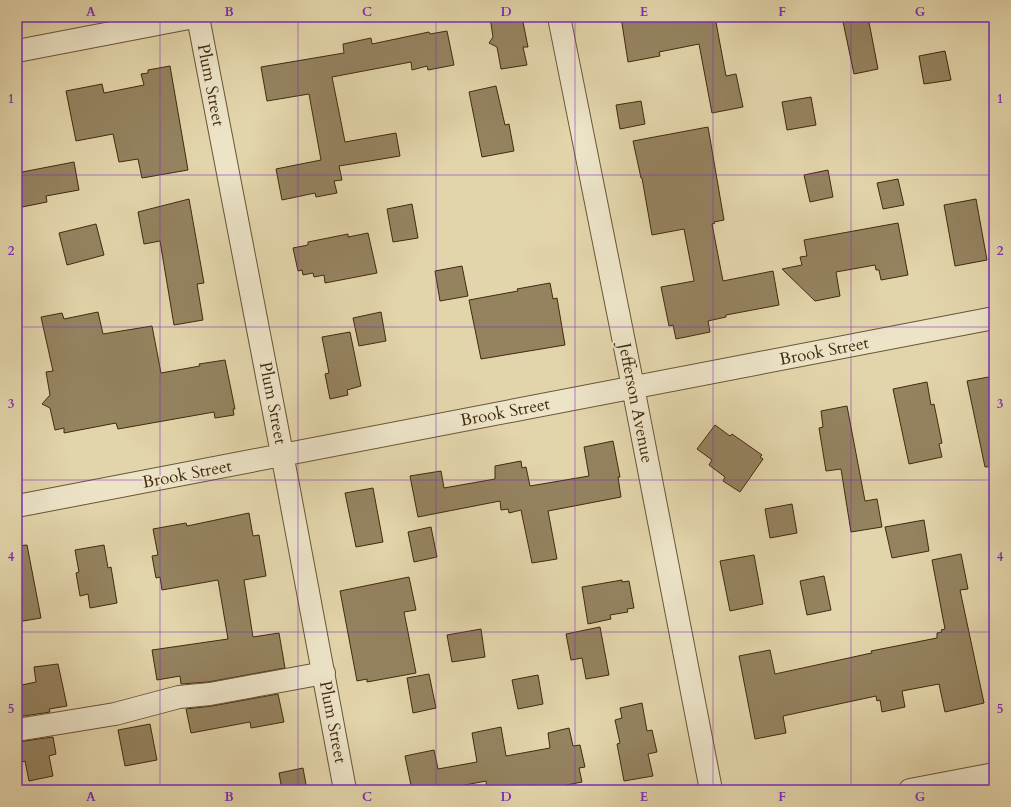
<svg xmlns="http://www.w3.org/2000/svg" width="1011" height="807" font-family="Cardo,serif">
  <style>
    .building { fill: #958360; stroke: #402a0e }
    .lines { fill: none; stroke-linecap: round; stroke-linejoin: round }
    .minor-casing { stroke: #695535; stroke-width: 24 }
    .minor { stroke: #ede4c8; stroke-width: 22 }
    .grid { fill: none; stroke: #7b2cbf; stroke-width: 1; stroke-opacity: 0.55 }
    .labels { text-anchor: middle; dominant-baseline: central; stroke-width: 4; stroke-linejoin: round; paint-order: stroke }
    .street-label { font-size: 17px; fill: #402a0e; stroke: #ede4c8 }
    .neatline { fill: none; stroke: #7b2cbf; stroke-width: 1.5 }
    .grid-label { font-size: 13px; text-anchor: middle; font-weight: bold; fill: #7b2cbf }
  </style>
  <rect width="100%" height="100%" fill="#e3d5ab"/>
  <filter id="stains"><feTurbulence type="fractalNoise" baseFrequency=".005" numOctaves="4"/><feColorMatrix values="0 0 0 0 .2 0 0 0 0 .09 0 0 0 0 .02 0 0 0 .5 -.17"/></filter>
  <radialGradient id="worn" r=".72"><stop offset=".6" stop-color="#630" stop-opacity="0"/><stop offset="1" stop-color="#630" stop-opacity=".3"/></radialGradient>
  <!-- building -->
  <path class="building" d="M 490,17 L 522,17 L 528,47 L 523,47 L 527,65 L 501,69 L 497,47 L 489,43 L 493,37 Z
    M 621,17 L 715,17 L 726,76 L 736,74 L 743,107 L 712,113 L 699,44 L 659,52 L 660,56 L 628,62 Z
    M 842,17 L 868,17 L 878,69 L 854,74 Z
    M 447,31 L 454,65 L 428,70 L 427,66 L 412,70 L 411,62 L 332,77 L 345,142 L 396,133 L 400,156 L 339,166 L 342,180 L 334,181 L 337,193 L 316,197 L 315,193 L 282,200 L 276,169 L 321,160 L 309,94 L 267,101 L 261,67 L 344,53 L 343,44 L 371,38 L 372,44 L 429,32 L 430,34 Z
    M 945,51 L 951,80 L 924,84 L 919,56 Z
    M 170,66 L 188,170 L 142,178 L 138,159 L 119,162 L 113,134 L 76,141 L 66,91 L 102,84 L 104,93 L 144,85 L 141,74 L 148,73 L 148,70 Z
    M 496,86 L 505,125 L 509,124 L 514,151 L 482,157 L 469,92 Z
    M 811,97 L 816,125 L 787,130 L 782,102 Z
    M 641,101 L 645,124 L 620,129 L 616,105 Z
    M 708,127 L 724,220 L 714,222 L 715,223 L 712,224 L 723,281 L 773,271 L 779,305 L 726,315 L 726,317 L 708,321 L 710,332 L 676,339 L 673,325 L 669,326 L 661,287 L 694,281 L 684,229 L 652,235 L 642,178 L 641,178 L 633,141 Z
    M 74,162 L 79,190 L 46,196 L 47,202 L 17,208 L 17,173 Z
    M 828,170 L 833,197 L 810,202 L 804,175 Z
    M 898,179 L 904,205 L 883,209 L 877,183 Z
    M 189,199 L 204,283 L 197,284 L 203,320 L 174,325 L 160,241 L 144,244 L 138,212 Z
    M 976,199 L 987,260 L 955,266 L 944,205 Z
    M 412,204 L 418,238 L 393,242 L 387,209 Z
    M 898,223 L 908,275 L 881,280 L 879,270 L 876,270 L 875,265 L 836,272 L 840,296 L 815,301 L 782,269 L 802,265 L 800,257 L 807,256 L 804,240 Z
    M 96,224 L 104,255 L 67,265 L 59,233 Z
    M 368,233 L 377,273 L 325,283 L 324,275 L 314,277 L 313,273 L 303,275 L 302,270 L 298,271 L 293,248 L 308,245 L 308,242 L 348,234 L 348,237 Z
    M 462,266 L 468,296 L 440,301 L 435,271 Z
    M 550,283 L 553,299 L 557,298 L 565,345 L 481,359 L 469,300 L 518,291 L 517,289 Z
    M 98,312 L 103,334 L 152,326 L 161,373 L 200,366 L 199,364 L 225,360 L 235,409 L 233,409 L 234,415 L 215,418 L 214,412 L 118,429 L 116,423 L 64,433 L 64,428 L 55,430 L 50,408 L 42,404 L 50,395 L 46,372 L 53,371 L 41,317 L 62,313 L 64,319 Z
    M 381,312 L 386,341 L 359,346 L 353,318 Z
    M 350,332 L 361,386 L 347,390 L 348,395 L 330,399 L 325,374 L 329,373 L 322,337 Z
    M 994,376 L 994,466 L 985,467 L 967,381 Z
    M 927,382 L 931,405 L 934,404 L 942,443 L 939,444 L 942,457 L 909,464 L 893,389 Z
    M 847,406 L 865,501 L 877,499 L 882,527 L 851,532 L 841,469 L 826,471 L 819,428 L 823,427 L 821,411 Z
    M 715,425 L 730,436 L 732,434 L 762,455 L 760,457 L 763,459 L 740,492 L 723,481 L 725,477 L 709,465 L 712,460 L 697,449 Z
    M 613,441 L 620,477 L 618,477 L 621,497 L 548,511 L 557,559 L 532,563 L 521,510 L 509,513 L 508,509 L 501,510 L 500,501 L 418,517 L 410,476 L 441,471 L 444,488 L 495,479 L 495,466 L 521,461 L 522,468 L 526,467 L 530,486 L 589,476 L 584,447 Z
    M 373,488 L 383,542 L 356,547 L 345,493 Z
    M 792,504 L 797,533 L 770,538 L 765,509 Z
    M 249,513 L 253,536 L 259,535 L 266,576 L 244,580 L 253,637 L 279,633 L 285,668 L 208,682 L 181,684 L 180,676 L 157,680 L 152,650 L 228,639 L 218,580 L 162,590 L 160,577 L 156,578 L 152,556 L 158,555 L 153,529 L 186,523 L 187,526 Z
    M 924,520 L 929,551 L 892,558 L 885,527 Z
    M 431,527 L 437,557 L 414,562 L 408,532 Z
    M 27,545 L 41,618 L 17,622 L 17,546 Z
    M 104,545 L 108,568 L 111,567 L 117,603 L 90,608 L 88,594 L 80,596 L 76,573 L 79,572 L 75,550 Z
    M 961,554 L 968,589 L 960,590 L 984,703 L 945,712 L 939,684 L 902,691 L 905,707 L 882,712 L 880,700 L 877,701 L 876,696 L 783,716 L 786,733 L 755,739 L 739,656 L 770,650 L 775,674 L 867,654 L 872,653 L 871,651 L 937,638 L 937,633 L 942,632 L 941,630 L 945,629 L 932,560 Z
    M 754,555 L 763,604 L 730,611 L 720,561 Z
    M 824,576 L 831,610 L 807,615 L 800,581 Z
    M 409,577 L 416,610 L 404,612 L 416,673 L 367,682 L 367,679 L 357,681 L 340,591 Z
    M 622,580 L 622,582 L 629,581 L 634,608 L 627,609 L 628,612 L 610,615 L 611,619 L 588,624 L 582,587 Z
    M 600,627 L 609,675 L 586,679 L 582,658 L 571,660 L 566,634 Z
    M 481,629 L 485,657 L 452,662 L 447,635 Z
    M 58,664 L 67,706 L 49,709 L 50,712 L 17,717 L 17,686 L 36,682 L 34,667 Z
    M 429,674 L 436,708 L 413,713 L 407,678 Z
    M 538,675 L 543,704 L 518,709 L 512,680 Z
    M 278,694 L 284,722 L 251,728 L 250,722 L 191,733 L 186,709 L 212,706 Z
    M 642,703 L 647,731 L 652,730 L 657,752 L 648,754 L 653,776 L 624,781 L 617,744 L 620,743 L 615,720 L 622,718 L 620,708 Z
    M 150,724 L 157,760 L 125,766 L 118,730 Z
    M 501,727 L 506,756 L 550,748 L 548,733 L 569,728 L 573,746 L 580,745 L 585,767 L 579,768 L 582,782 L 541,790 L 487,790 L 486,781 L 439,790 L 412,790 L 405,756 L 434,750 L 438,769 L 477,762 L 472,733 Z
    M 53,737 L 56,754 L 49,756 L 53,776 L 29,781 L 25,761 L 22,762 L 18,742 Z
    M 303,768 L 307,790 L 282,790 L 279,773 Z"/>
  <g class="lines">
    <!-- minor casing -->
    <g class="minor-casing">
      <path id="minor" d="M 198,17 L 288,485 L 345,790
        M 559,17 L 633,387 L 711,790
        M 17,51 L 194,17
        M 17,506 L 994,318
        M 17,730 L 115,714 L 179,697 L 210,694 L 324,673
        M 910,790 L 994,774"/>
    </g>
    <!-- minor -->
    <use href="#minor" class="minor"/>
  </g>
  <!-- grid -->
  <path class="grid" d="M 160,17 L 160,790M 298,17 L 298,790M 436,17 L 436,790M 575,17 L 575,790M 713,17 L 713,790M 851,17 L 851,790M 17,175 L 994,175M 17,327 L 994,327M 17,480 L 994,480M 17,632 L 994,632"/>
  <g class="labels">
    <!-- street labels -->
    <g class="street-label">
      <text transform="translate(211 85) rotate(79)">Plum Street</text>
      <text transform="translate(824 351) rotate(-11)">Brook Street</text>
      <text transform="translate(273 403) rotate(79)">Plum Street</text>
      <text transform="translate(636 403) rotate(79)">Jefferson Avenue</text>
      <text transform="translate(505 412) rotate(-11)">Brook Street</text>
      <text transform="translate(187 474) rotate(-11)">Brook Street</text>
      <text transform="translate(333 722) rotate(79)">Plum Street</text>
    </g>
  </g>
  <!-- margin -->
  <rect width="1011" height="807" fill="none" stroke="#e3d5ab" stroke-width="44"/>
  <rect x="22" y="22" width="967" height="763" class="neatline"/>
  <g class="grid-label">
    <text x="91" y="16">A</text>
    <text x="229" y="16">B</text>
    <text x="367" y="16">C</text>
    <text x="506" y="16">D</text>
    <text x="644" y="16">E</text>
    <text x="782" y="16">F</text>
    <text x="920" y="16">G</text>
    <text x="11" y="103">1</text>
    <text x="1000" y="103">1</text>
    <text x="11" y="255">2</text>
    <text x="1000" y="255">2</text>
    <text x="11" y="408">3</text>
    <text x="1000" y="408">3</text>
    <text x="11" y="561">4</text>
    <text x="1000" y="561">4</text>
    <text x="11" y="713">5</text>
    <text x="1000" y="713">5</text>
    <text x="91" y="801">A</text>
    <text x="229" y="801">B</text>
    <text x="367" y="801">C</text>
    <text x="506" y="801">D</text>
    <text x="644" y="801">E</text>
    <text x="782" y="801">F</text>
    <text x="920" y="801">G</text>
  </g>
  <rect width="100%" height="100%" filter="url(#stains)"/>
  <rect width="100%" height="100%" fill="url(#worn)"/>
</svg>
